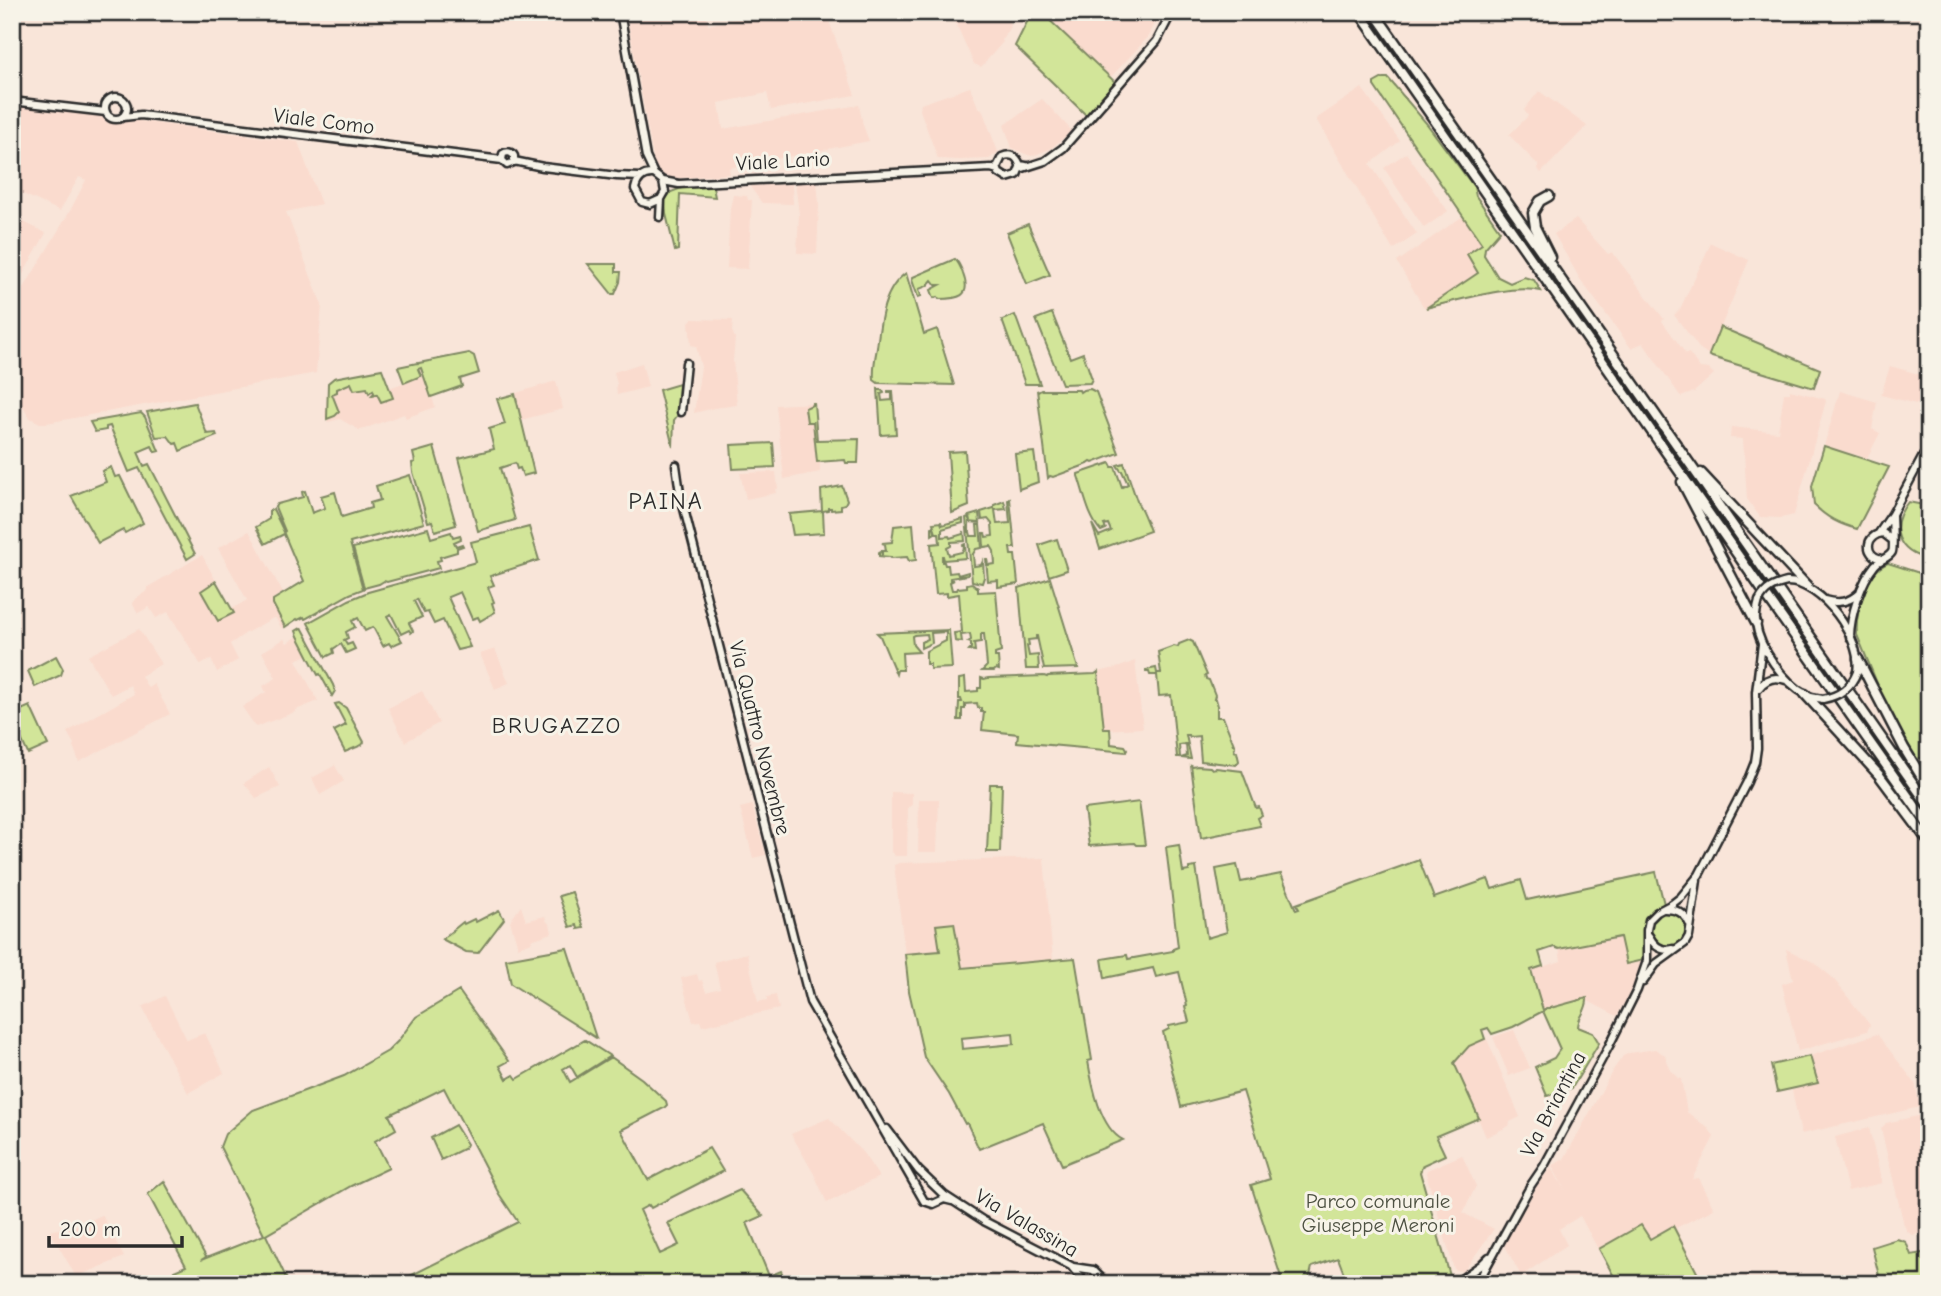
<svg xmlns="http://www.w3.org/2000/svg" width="1941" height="1296" font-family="'Comic Neue',sans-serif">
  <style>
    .built { fill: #fadbce }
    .green { fill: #d2e599; stroke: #7e8862; stroke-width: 2; fill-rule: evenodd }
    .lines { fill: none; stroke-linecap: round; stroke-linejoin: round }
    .secondary-casing { stroke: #2b2b2b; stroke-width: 11 }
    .highway-casing { stroke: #2b2b2b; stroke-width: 13 }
    .secondary { stroke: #f7f3e8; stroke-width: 6 }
    .highway { stroke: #f7f3e8; stroke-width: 8 }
    .secondary-bridge-casing { stroke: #2b2b2b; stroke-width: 11; stroke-linecap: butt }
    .secondary-bridge { stroke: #f7f3e8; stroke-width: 6 }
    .labels { text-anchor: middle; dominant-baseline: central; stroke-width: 6; stroke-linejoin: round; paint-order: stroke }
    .street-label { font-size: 21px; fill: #2b2b2b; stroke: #f7f3e8 }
    .park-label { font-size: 21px; fill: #4c5041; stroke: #f7f3e8 }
    .neighbourhood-label { font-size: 23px; letter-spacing: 2px; fill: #2b2b2b; stroke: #f7f3e8 }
    .quarter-label { font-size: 24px; letter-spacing: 2px; fill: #2b2b2b; stroke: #f7f3e8 }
  </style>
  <rect width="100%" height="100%" fill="#f9e5d9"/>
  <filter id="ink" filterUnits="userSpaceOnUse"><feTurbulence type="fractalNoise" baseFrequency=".0143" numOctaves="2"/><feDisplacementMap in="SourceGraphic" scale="14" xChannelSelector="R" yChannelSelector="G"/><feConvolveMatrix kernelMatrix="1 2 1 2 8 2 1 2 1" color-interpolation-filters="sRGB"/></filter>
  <g filter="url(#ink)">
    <!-- built -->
    <path class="built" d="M 625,12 L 706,12 L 708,25 L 755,15 L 755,12 L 826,12 L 855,95 L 771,110 L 767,93 L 719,103 L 723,129 L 859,105 L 863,125 L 869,141 L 729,168 L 730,174 L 669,179 L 656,172 L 655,168 L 628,21 Z
      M 951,12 L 1015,12 L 1009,23 L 1011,25 L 1002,40 L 1003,42 L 981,67 L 974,64 Z
      M 1041,12 L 1156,12 L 1156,21 L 1149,36 L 1111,77 Z
      M 970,87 L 978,107 L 982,109 L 998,152 L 989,159 L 959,160 L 938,159 L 920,110 L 921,104 Z
      M 1362,88 L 1400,141 L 1370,164 L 1417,234 L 1393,250 L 1316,119 Z
      M 1539,91 L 1587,126 L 1541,173 L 1538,169 L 1538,165 L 1509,135 L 1528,116 L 1524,110 Z
      M 1042,99 L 1072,131 L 1050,149 L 1032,156 L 1028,155 L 1012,148 L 1004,125 Z
      M 27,106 L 99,113 L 105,120 L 113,123 L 132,120 L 298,142 L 321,204 L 286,212 L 322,305 L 316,373 L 47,423 L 40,423 L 30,418 L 12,387 L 12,308 L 70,211 L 86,180 L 79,177 L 60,211 L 12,189 L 12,117 L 18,110 Z
      M 1406,153 L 1448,211 L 1424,228 L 1384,168 Z
      M 817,181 L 819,204 L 817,254 L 797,253 L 799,214 L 795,182 Z
      M 792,184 L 793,204 L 762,203 L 751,188 L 751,186 Z
      M 733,195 L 747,196 L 748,200 L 752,200 L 748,269 L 727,268 L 730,208 Z
      M 12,216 L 46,233 L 12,294 Z
      M 1463,216 L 1483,245 L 1479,273 L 1426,308 L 1423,306 L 1397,262 Z
      M 1576,219 L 1608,254 L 1612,252 L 1664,319 L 1662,321 L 1686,354 L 1689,353 L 1700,368 L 1709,369 L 1714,374 L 1694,392 L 1681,397 L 1643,343 L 1631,348 L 1580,279 L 1554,234 Z
      M 1711,243 L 1749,260 L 1709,355 L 1699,348 L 1674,315 L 1680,309 Z
      M 692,319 L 733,320 L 732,331 L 735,338 L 733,360 L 737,405 L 714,408 L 694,413 L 701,367 L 696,346 L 691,345 L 689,322 Z
      M 469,353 L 474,356 L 479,373 L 460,379 L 462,386 L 432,397 L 435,407 L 406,418 L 404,414 L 361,430 L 359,430 L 340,419 L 328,422 L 325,416 L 328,383 L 334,378 L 382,369 L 389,388 L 403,383 L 398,367 Z
      M 642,363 L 648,387 L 617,395 L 616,385 L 617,384 L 614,372 Z
      M 1890,366 L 1929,377 L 1929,384 L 1919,403 L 1916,404 L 1881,395 Z
      M 556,381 L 563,409 L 505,424 L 497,399 Z
      M 1790,390 L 1825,399 L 1826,401 L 1794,515 L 1781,518 L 1760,517 L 1747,499 L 1743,439 L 1730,438 L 1731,427 L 1778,432 L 1784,393 L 1790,393 Z
      M 1840,391 L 1877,402 L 1872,429 L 1880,433 L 1867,458 L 1824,446 Z
      M 814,403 L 817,440 L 838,440 L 839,460 L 820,462 L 820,472 L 784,479 L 776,405 Z
      M 776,472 L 778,489 L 775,489 L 776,493 L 746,499 L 740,473 Z
      M 249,531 L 283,593 L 274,598 L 272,602 L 285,627 L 282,629 L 275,617 L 246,633 L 230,644 L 238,660 L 217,672 L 211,659 L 201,665 L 168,612 L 156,618 L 149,607 L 138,613 L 132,603 L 136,598 L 147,591 L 148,587 L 202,555 L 216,581 L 201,592 L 217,621 L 234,613 L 232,609 L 247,600 L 218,548 Z
      M 139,629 L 161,664 L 141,676 L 148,688 L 154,684 L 170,714 L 79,762 L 73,746 L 74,744 L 67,732 L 134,694 L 130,685 L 111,695 L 88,656 Z
      M 298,636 L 308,655 L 296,660 L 318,701 L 296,710 L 295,712 L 256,727 L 242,707 L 266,692 L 263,686 L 276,678 L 262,652 L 284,639 L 287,643 Z
      M 495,649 L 509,683 L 495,689 L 480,654 Z
      M 1135,661 L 1143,728 L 1104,730 L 1098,672 L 1120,667 Z
      M 422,691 L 439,723 L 405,742 L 388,708 Z
      M 334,764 L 344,781 L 320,795 L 312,778 L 334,766 Z
      M 269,767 L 280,787 L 256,798 L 244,783 Z
      M 891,792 L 912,793 L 912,806 L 908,807 L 907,856 L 895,856 L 891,852 Z
      M 919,799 L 939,799 L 937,852 L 918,852 Z
      M 752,805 L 766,855 L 753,858 L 740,808 Z
      M 1044,858 L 1053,960 L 961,968 L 954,924 L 940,951 L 905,954 L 894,865 L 899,863 Z
      M 521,906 L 526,921 L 545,916 L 547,922 L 550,924 L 552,933 L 531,940 L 532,942 L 518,947 L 510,921 Z
      M 1624,915 L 1643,951 L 1640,975 L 1617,1016 L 1588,1001 L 1587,998 L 1543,1010 L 1532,970 L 1561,961 L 1559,949 L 1575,946 L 1579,929 Z
      M 1786,949 L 1813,962 L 1832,977 L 1870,1025 L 1867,1031 L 1798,1051 L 1782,984 L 1793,980 Z
      M 747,953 L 758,1002 L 767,1000 L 767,997 L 776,995 L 779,1009 L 702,1026 L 700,1021 L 693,1022 L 681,978 L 697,974 L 699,981 L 702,980 L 706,992 L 720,988 L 714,962 Z
      M 165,996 L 187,1040 L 205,1033 L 224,1073 L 188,1093 L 142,1007 Z
      M 1514,1030 L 1530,1068 L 1509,1076 L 1493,1037 Z
      M 1877,1034 L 1915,1083 L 1920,1107 L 1801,1134 L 1792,1090 L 1818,1083 L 1810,1056 Z
      M 1487,1039 L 1520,1117 L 1510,1122 L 1509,1126 L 1486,1137 L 1455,1064 L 1469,1046 Z
      M 1655,1049 L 1665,1055 L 1671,1071 L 1678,1078 L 1681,1079 L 1687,1112 L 1709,1129 L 1714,1137 L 1692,1179 L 1698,1178 L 1714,1209 L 1676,1228 L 1704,1284 L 1617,1284 L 1580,1216 L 1559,1229 L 1567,1245 L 1521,1276 L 1504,1244 L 1540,1181 L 1551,1168 L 1565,1190 L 1552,1166 L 1564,1159 L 1613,1070 L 1623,1056 L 1629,1053 Z
      M 1922,1115 L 1929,1121 L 1929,1232 L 1912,1235 L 1907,1231 L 1904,1225 L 1881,1129 L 1886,1123 Z
      M 829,1118 L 863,1153 L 879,1177 L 827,1203 L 814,1174 L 791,1134 Z
      M 1869,1128 L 1882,1183 L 1848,1191 L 1835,1137 Z
      M 1462,1155 L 1476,1186 L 1463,1213 L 1494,1229 L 1463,1272 L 1454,1269 L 1426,1173 L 1427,1170 Z
      M 102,1215 L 124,1257 L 81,1275 L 75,1275 L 50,1231 L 82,1224 Z"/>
    <!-- green -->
    <path class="green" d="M 1032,12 L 1041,12 L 1115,82 L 1086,115 L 1015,46 Z
      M 1383,78 L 1388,78 L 1427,124 L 1474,187 L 1476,196 L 1500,231 L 1485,248 L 1484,255 L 1498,277 L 1510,283 L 1524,277 L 1534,280 L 1541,291 C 1510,284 1458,301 1426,308 L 1478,273 L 1467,254 L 1482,244 L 1374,86 L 1374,83 Z
      M 684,187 L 713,187 L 715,197 L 680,194 L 678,250 L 675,251 L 666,214 L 665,199 L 671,192 Z
      M 1028,224 L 1050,275 L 1027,284 L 1007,233 Z
      M 955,259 C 960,264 961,268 963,274 C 972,297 958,299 939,299 L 938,297 L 934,298 L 931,290 L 940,285 L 936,285 L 932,280 L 927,286 L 919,289 L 921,296 L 918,297 L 912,280 L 913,277 Z
      M 588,264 L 616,264 L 616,272 L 621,272 L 620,282 L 615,294 L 612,294 Z
      M 906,273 L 924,334 L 937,329 L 954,385 L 878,383 L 874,380 C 873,370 875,358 877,348 C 880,322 883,289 906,273 Z
      M 1052,313 L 1070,358 L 1083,353 L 1092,379 L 1090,383 L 1062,384 L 1036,319 Z
      M 1015,315 L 1018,323 L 1040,384 L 1025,384 L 1002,320 Z
      M 1720,327 L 1820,369 L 1814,388 L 1712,357 L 1709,355 Z
      M 469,353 L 474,356 L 479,373 L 460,379 L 462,386 L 431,397 L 421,368 L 418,369 L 421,376 L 404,383 L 398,367 L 417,363 L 418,364 L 419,363 Z
      M 382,369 L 393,398 L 381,402 L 377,394 L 372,395 L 374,393 L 373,390 L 369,393 L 367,388 L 354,390 L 351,383 L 337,389 L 337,392 L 332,394 L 339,412 L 335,416 L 327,419 L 328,383 L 334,378 Z
      M 679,384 L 677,416 L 674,420 L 673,447 L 659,390 Z
      M 878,389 L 883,391 L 884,393 L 881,394 L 882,401 L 892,400 L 892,393 L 888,393 L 888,391 L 893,391 L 896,434 L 881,435 Z
      M 1090,389 L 1096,392 L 1119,453 L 1093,463 L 1091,462 L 1088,464 L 1053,477 L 1050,476 L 1048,478 L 1037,390 L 1038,392 L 1041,390 L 1079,390 L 1080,392 L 1083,390 Z
      M 515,394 L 534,473 L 523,476 L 520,468 L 517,469 L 515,463 L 500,468 L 515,520 L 478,531 L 459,458 L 494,449 L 489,429 L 505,424 L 497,399 Z
      M 195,403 L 207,434 L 216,433 L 217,436 L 180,451 L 177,443 L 174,444 L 168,436 L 156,437 L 147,412 Z
      M 812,403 L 814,403 L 817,440 L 859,439 L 858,463 L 846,463 L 845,460 L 817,462 L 813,422 L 807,422 L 805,408 L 812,405 Z
      M 141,413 L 145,417 L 159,451 L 155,452 L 152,446 L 138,452 L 144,466 L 149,464 L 195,554 L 187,559 L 139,468 L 129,472 L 110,426 L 106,427 L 106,430 L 95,432 L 90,422 Z
      M 773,443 L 775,467 L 733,469 L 731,445 Z
      M 1824,446 L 1889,467 L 1857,529 C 1839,524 1827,518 1814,505 L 1812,486 Z
      M 434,447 L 456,525 L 435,531 L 432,521 L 428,522 L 413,472 L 412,463 L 415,462 L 413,453 Z
      M 965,451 L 969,506 L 952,513 L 948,452 Z
      M 1034,452 L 1038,482 L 1019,489 L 1015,454 Z
      M 1110,463 L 1112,467 L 1115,467 L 1122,487 L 1128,484 L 1122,471 L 1121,471 L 1117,465 L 1124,463 L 1138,504 C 1142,509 1147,523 1150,531 L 1100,549 L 1092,524 L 1099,536 L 1111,531 L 1108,524 L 1104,525 L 1106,529 L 1101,531 C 1088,517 1084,493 1078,476 L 1078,474 Z
      M 111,467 L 115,477 L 120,476 L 143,523 L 125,533 L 123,530 L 98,543 L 71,496 L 106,482 L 102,471 Z
      M 410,475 L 424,523 L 350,543 L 363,589 L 350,594 L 305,619 L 304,617 L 298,620 L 297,619 L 285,627 L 273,604 L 273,600 L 304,581 L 284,534 L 265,544 L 256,527 L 269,519 L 269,511 L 273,509 L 284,532 L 285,531 L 275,507 L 277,504 L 303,497 L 302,492 L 305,491 L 312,513 L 325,508 L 321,496 L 335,492 L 342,517 L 371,508 L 370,503 L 380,500 L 376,486 Z
      M 842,486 L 847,500 L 845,504 L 841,505 L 841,509 L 831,510 L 831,508 L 828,508 L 828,510 L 823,511 L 824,533 L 793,535 L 789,514 L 822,511 L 821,490 Z
      M 1010,499 L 1015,548 L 1010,548 L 1011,555 L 1015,555 L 1018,584 L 998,587 L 998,580 L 988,581 L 986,559 L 987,559 L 988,565 L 995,564 L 994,551 L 991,546 L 984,547 L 983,533 L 985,533 L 986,537 L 993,536 L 992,524 L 988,519 L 982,520 L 981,512 L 994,508 L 994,505 L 1004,501 L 1006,509 L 995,510 L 997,524 L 1010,523 L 1008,500 Z
      M 1908,502 L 1929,506 L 1929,559 C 1897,553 1888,527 1908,502 Z
      M 979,513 L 980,523 L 969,522 L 969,532 L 970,532 L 971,536 L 978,536 L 977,525 L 980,525 L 982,548 L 976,549 L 973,554 L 974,566 L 981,565 L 983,561 L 984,577 L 982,583 L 972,581 L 966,518 L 968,517 L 970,521 L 969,516 Z
      M 963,519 L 963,523 L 942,529 L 942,537 L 949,536 L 950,538 L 963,534 L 964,531 L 965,541 L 951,542 L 951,546 L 947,548 L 949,555 L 962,552 L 964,548 L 963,545 L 965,544 L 966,558 L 944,560 L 943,556 L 942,556 L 942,562 L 944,562 L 945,565 L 948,565 L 949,573 L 957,572 L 958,575 L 968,572 L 968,575 L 950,578 L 950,580 L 954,580 L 950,582 L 952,590 L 957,590 L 958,588 L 967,587 L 967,584 L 972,583 L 978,588 L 978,592 L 996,591 L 1001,652 L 995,654 L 995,657 L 998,657 L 999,670 L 996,669 L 994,671 L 982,671 L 987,666 L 984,634 L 981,634 L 981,642 L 974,643 L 975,651 L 969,650 L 971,648 L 971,643 L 968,642 L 971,640 L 970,634 L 961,635 L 962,642 L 955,641 L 954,633 L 962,632 L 959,594 L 947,596 L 947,593 L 936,594 L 931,544 L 940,543 L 939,533 L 936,533 L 934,527 L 935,533 L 932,535 L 932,527 L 934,526 L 933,523 L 941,522 L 942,525 Z
      M 913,524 L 916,560 L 909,561 L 907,557 L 891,558 L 890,557 L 879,556 L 879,552 L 881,551 L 882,555 L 882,551 L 886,551 L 885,544 L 882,543 L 892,542 L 894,526 Z
      M 529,527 L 539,560 L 490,576 L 494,585 L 488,587 L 494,602 L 492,603 L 495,612 L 480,621 L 478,617 L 472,619 L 460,592 L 448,597 L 470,647 L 457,650 L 443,620 L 434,624 L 428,612 L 424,613 L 417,599 L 414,601 L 422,617 L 409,623 L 413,631 L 411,633 L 409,630 L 401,634 L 391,614 L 387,616 L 402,641 L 391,646 L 389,643 L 383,646 L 373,627 L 365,631 L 358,618 L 352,621 L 355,627 L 346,632 L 348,638 L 344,640 L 347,645 L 352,643 L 355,649 L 346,653 L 341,644 L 333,649 L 334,653 L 326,657 L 308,623 L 349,600 L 368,592 L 476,562 L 471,542 Z
      M 428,528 L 431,538 L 451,532 L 453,537 L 460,535 L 461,539 L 454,542 L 456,546 L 462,544 L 463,546 L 457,548 L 457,552 L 440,557 L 441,560 L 437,561 L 439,568 L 387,582 L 384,581 L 379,584 L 364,588 L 353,548 Z
      M 1057,539 L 1067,570 L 1049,576 L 1039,545 Z
      M 1888,563 L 1929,576 L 1929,731 L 1922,732 L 1926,757 L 1917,759 L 1891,717 L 1857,635 C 1855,614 1866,571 1888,563 Z
      M 1050,578 L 1078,668 L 1044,669 L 1037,636 L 1036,636 L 1036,639 L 1028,640 L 1029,645 L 1027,646 L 1029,656 L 1038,655 L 1039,669 L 1026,669 L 1019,588 Z
      M 216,581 L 234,613 L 218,621 L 201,591 Z
      M 301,628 L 303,629 L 333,685 L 335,691 L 332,696 L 320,674 L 318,675 L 298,636 L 296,631 Z
      M 949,630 L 952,668 L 930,669 L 930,664 L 926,664 L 926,651 L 946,641 L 946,632 L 931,633 L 932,643 L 921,648 L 921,642 L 928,639 L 927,634 L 914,635 L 912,636 L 913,645 L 919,652 L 902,653 L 903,670 L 897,670 L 896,674 L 880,636 L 877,633 Z
      M 1189,640 L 1193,642 L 1207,675 L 1205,676 L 1206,679 L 1209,680 L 1215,695 L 1214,699 L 1216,699 L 1218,706 L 1217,706 L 1217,717 L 1223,717 L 1235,747 L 1234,751 L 1237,752 L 1239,761 L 1236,765 L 1201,761 L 1199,736 L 1190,737 L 1189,735 L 1186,735 L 1191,759 L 1181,758 L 1187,756 L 1186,744 L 1179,745 L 1180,757 L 1177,757 L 1171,695 L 1159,696 L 1157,675 L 1150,675 L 1149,672 L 1146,672 L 1146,670 L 1156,668 L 1157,673 L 1161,673 L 1158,652 L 1174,646 L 1178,647 L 1179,644 Z
      M 56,656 L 63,669 L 61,675 L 35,687 L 28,671 Z
      M 1098,672 L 1104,729 L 1110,729 L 1111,744 L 1125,746 L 1127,749 L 1126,752 L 1017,742 L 1018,734 L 982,730 L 984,712 L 981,712 L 981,708 L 978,708 L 977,703 L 965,704 L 965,709 L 962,709 L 962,720 L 958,720 L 959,702 L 962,702 L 961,699 L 959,699 L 959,679 L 965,678 L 966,692 L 978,691 L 978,688 L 981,688 L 981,678 L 984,679 L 988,678 L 1044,676 L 1047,677 L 1048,676 L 1095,674 Z
      M 339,703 L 346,708 L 364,742 L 362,745 L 345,752 L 334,731 L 346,725 L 335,704 Z
      M 30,706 L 48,745 L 28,754 L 12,719 L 12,714 Z
      M 1191,766 L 1193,767 L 1197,766 L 1210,767 L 1212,769 L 1216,768 L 1242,771 L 1256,808 L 1259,807 L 1262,815 L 1257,818 L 1260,826 L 1201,838 Z
      M 990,784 L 1002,784 L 1000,852 L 987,852 Z
      M 1139,802 L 1145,845 L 1136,845 L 1134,843 L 1089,846 L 1084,809 Z
      M 1179,845 L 1183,872 L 1189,871 L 1189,868 L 1196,867 L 1207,938 L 1227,932 L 1216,869 L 1237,865 L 1241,882 L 1281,874 L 1296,910 L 1299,909 L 1296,904 L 1419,860 L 1434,898 L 1488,879 L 1492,889 L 1521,880 L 1527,900 L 1656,872 L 1664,904 C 1639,921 1644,932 1643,960 L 1626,964 L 1620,937 L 1559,949 L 1554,947 L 1539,952 L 1543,966 L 1531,970 L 1543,1010 L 1587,998 C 1588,1011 1578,1016 1578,1027 L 1593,1033 L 1599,1043 L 1572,1088 L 1547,1096 L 1535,1067 L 1554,1058 L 1560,1049 L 1543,1011 L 1513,1027 L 1492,1034 L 1488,1028 L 1482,1030 L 1485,1039 L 1469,1046 L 1454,1063 L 1479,1118 L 1436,1136 L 1445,1155 L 1423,1165 L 1420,1172 L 1450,1276 L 1446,1284 L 1348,1284 L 1338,1258 L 1312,1267 L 1308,1284 L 1277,1284 L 1275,1279 L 1281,1277 L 1251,1185 L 1270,1179 L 1243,1091 L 1181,1107 L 1163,1032 L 1169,1029 L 1169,1026 L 1189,1022 L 1185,1006 L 1187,1005 L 1179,972 L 1156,977 L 1153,968 L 1105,978 L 1102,959 L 1127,955 L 1128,959 L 1173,951 L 1173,949 L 1178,947 L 1166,847 Z
      M 572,892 L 584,928 L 578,929 L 577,925 L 570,927 L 559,896 Z
      M 499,910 L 504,919 L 478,953 L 466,952 L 442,939 L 463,922 L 464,924 L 474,919 L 476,922 Z
      M1651 929a18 18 0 1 1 36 0a18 18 0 1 1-36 0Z
      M 954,923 L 962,968 L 1075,958 L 1092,1060 L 1088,1061 C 1092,1085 1100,1128 1123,1140 L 1062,1165 L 1043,1123 L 979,1149 L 967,1123 L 965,1124 L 949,1094 L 924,1057 L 909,991 L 905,954 L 940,951 L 936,925 ZM 1013,1033 L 1014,1044 L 962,1049 L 961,1038 Z
      M 567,948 L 596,1038 L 511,984 L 506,959 Z
      M 459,991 L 509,1061 L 500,1066 L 507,1079 L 514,1075 L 517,1079 L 585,1040 L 610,1056 L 577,1077 L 570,1065 L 563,1069 L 570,1082 L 611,1057 L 642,1079 L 666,1101 L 667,1105 L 664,1108 L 621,1130 L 648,1180 L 709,1148 L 723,1171 L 651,1208 L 649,1205 L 640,1210 L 660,1254 L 679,1245 L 668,1223 L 740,1190 L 763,1216 L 747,1223 L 769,1276 L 781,1271 L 787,1284 L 394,1284 L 518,1222 L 499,1194 L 444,1088 L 389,1115 L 396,1129 L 375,1141 L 389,1168 L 351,1186 L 266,1235 L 289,1284 L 179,1284 L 174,1271 L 186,1266 L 148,1194 L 164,1181 L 206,1257 L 201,1260 L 264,1235 L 220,1147 L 225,1134 L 253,1110 L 344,1076 L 388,1051 L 398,1041 L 416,1017 Z
      M 1810,1056 L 1818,1083 L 1777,1092 L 1771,1065 Z
      M 455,1125 L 467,1144 L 465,1148 L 441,1160 L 431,1138 Z
      M 1641,1225 L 1650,1239 L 1673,1226 L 1703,1284 L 1618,1284 L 1599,1249 Z
      M 1897,1239 L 1906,1242 L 1911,1255 L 1929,1252 L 1929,1284 L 1881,1284 L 1872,1247 Z"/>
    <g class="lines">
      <!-- secondary casing -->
      <g class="secondary-casing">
        <path id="secondary" d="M 620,12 L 646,157 L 654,174
          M105 108a11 11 0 1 1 22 0a11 11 0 1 1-22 0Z
          M 12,101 L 106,112
          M 123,117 L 141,115 L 502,160 L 507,165 L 514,162 L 514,156 C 512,152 507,151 503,154 L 502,160
          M 514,161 L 543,167 L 617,176 L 640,177
          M 1020,167 L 1017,175 L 1007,178 L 999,173 L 997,167 L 1002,157 C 1011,153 1017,156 1020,165 L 1026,166
          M 1020,169 L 1045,161 L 1063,148 L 1157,41 L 1172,12
          M 663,181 L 679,184 L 991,168 L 998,170
          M 660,217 L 661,199 L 665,192 L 663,181 L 654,174 C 643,173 637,179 635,189 L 642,202 L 650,204 L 661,199
          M 681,412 L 686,363
          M 676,465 L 680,493 L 810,1002 L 924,1201 L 933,1204 L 944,1199 L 952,1201
          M 1879,533 L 1892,514 L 1929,445
          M 1881,559 C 1864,555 1865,535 1883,533 L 1892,540
          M 1787,582 C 1822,582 1863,639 1857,672
          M 1824,600 C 1838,604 1849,603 1859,593
          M 1759,601 C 1757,608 1755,615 1756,623 C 1759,648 1784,683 1807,695 C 1812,698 1818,698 1823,699
          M 1850,637 C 1850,616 1861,582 1875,565 C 1880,559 1888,559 1892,552 C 1894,549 1892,522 1892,514
          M 1759,688 C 1766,678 1775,676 1786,680
          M 1664,909 C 1676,909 1684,912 1689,923
          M 1649,936 C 1654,946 1662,952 1673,949
          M 1643,982 L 1656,964 L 1685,943 L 1689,936 L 1697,880
          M 887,1129 L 918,1170 L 944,1195 L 984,1221 L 1071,1266 L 1086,1284
          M 1529,1188 L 1544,1166 L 1609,1046 L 1637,990 L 1647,961 L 1647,930 L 1649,920 L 1657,912 L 1672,904 L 1681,897 L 1699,875 L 1747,782 L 1755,762 L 1757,748 L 1756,692 L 1762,644
          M 1073,1267 L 1093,1270 L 1107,1284
          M 1460,1281 L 1466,1281 L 1471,1284
          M 1092,1284 L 1097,1284
          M 1454,1284 L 1481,1265 L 1489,1257
          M 1477,1284 L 1530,1187"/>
      </g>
      <!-- highway casing -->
      <g class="highway-casing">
        <path id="highway" d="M 1359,12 L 1765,594 L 1929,826
          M 1374,12 L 1929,806
          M 1549,196 L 1540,201 L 1533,213 L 1535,227 L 1550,257
          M 1701,473 L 1807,586
          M 1682,482 L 1756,623
          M 1858,659 L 1904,748 L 1929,789
          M 1805,694 L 1879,775 L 1929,842"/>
      </g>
      <!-- secondary -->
      <use href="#secondary" class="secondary"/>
      <!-- highway -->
      <use href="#highway" class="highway"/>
      <!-- secondary-bridge casing -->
      <g class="secondary-bridge-casing">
        <path id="secondary-bridge" d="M 1759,601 C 1765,589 1774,585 1787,582
          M 1823,699 C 1840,696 1851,688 1857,672"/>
      </g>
      <!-- secondary-bridge -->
      <use href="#secondary-bridge" class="secondary-bridge"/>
    </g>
  </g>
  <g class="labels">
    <!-- street labels -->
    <g class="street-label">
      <text transform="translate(324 121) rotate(7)">Viale Como</text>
      <text transform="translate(783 161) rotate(-3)">Viale Lario</text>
      <text transform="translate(760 738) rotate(76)">Via Quattro Novembre</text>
      <text transform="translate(1553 1104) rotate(-62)">Via Briantina</text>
      <text transform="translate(1027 1223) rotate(30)">Via Valassina</text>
    </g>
    <!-- park labels -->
    <g class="park-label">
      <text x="1378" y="1201">Parco comunale<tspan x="1378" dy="24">Giuseppe Meroni</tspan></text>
    </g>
    <!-- neighbourhood labels -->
    <g class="neighbourhood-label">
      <text x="557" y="725">BRUGAZZO</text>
    </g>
    <!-- quarter labels -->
    <g class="quarter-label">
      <text x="666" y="501">PAINA</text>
    </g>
  </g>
  <!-- margin -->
  <rect width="1941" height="1296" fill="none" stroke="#f7f3e8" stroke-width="42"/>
  <rect x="21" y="21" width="1899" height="1254" fill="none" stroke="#2b2b2b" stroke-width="2.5" filter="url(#ink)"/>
  <!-- scale -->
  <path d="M49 1236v10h133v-10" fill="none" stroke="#2b2b2b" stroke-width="3.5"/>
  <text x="60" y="1236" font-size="21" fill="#2b2b2b" stroke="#f7f3e8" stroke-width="5" paint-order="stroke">200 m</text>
</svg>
